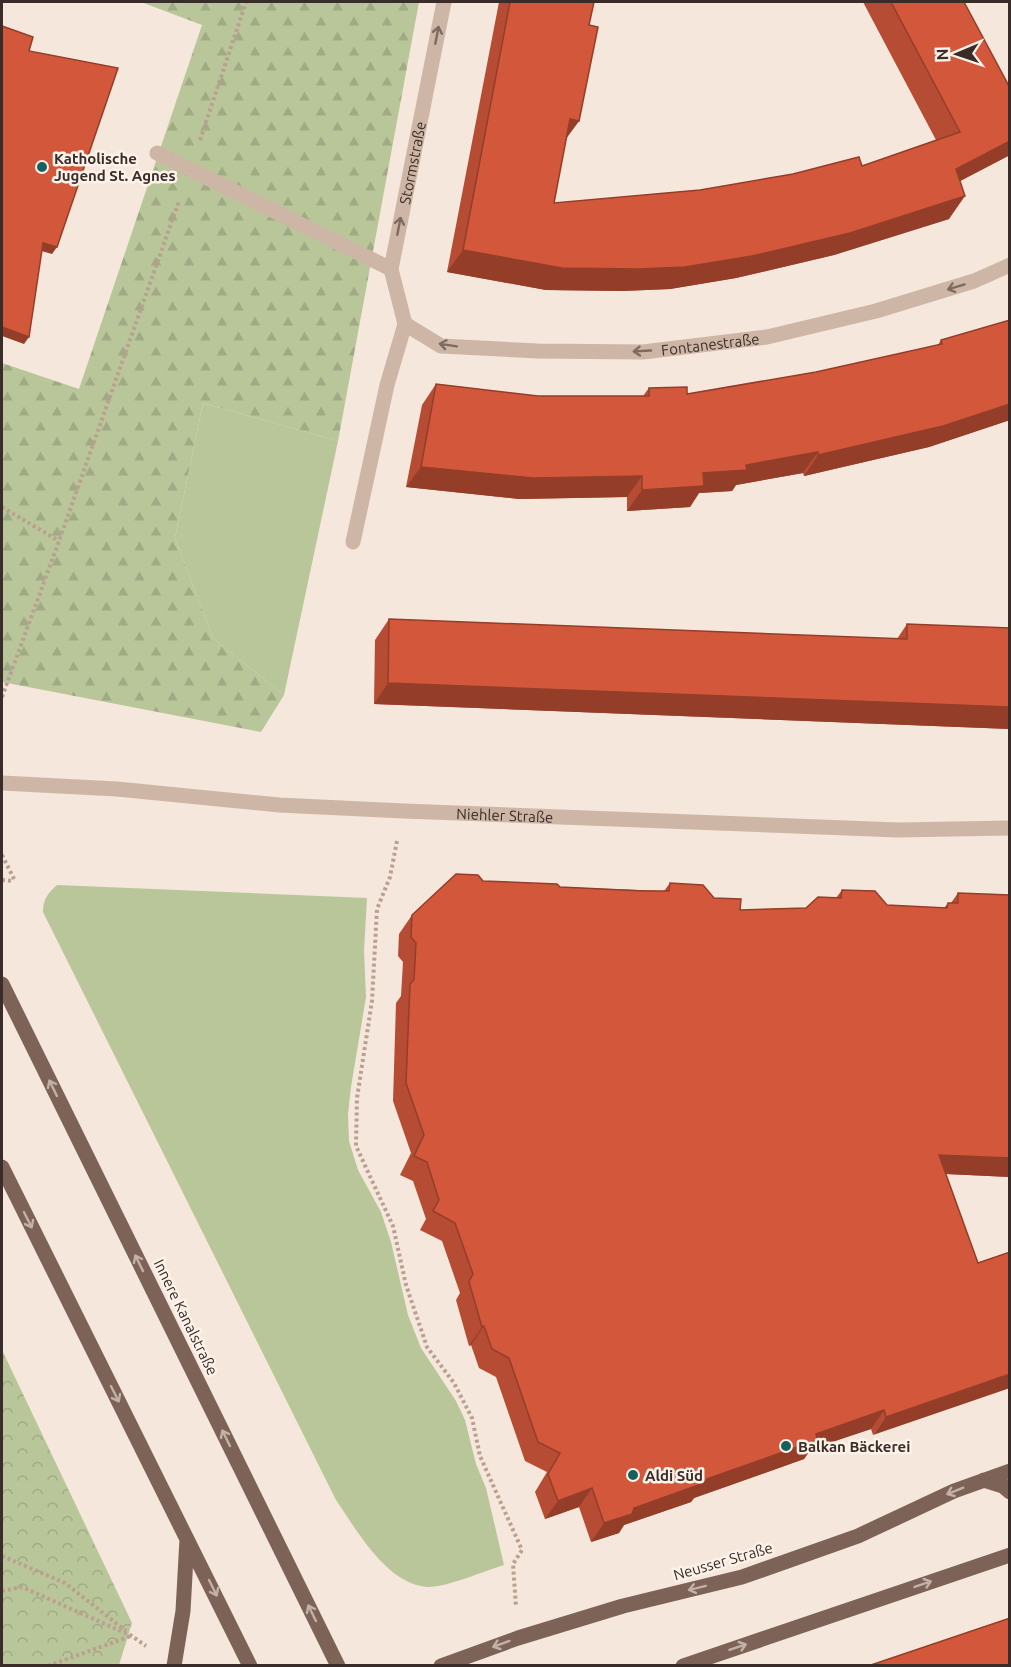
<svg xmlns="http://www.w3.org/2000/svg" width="1011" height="1667" font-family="Ubuntu,sans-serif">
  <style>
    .green { fill: #b9c699 }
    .forest { fill: url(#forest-firs) }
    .park { fill: url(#park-crowns) }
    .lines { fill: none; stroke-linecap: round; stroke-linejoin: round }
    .path { stroke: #baa090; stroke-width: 4; stroke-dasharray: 3 3; stroke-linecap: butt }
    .minor { stroke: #ceb6a6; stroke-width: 15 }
    .major { stroke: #7d6257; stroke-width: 15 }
    .wall { fill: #b54c33 }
    .shaded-wall { fill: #943e29 }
    .building { fill: #d3583b; stroke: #943e29; stroke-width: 1.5 }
    .oneway { stroke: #7d6a61 }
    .oneway2 { stroke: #c3b1a7 }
    .poi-dot { fill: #185f60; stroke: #fcf2e9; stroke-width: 2 }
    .labels { text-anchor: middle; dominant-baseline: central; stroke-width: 5; stroke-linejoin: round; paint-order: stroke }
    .poi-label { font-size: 15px; font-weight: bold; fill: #3a2c28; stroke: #fcf2e9; text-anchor: start }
    .street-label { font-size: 15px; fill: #3a2c28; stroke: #fcf2e9 }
  </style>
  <defs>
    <pattern id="forest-firs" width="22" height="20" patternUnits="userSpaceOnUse" patternTransform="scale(1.5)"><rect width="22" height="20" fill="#b9c699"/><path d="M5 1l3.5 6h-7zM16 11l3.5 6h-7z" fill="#a0aa84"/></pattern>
    <pattern id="park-crowns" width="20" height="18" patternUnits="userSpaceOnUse" patternTransform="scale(1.5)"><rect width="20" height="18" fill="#b9c699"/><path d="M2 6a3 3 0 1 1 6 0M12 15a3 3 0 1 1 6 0" fill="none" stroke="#a0aa84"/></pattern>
  </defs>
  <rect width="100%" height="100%" fill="#f5e7db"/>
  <!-- green -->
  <path class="green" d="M 203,403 L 338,441 L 284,695 L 213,638 L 175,538 Z
    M 57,885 L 367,898 L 364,951 L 366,997 L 351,1087 L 348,1114 L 349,1141 L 358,1170 L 381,1212 L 391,1242 L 408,1315 L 421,1348 L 456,1401 L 465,1420 L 476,1464 L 486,1488 L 504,1565 C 484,1571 448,1587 428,1587 C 387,1585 356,1529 336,1500 L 43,912 C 43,899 48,893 57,885 Z"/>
  <!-- forest -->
  <path class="forest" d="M 141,2 L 419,2 L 338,441 L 203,403 L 175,538 L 213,638 L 284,695 L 261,732 L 2,682 L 2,363 L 79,389 L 202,25 Z"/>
  <!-- park -->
  <path class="park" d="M 2,1350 L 132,1623 L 119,1665 L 2,1665 Z"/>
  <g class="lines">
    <!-- path -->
    <path class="path" d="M 200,140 L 246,2
      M 2,507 L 59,541
      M 2,697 L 59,541 L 179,201
      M 397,841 L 390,877 L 377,909 L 372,1001 L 357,1098 L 356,1146 L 393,1226 L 406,1285 L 427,1347 L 454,1383 L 472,1418 L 480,1456 L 522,1550 L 513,1564 L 516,1607
      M 2,855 L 15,881
      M 2,880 L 14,881
      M 2,1556 L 65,1583 L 126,1631
      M 2,1591 L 22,1587 L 132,1636 L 146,1646
      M 48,1666 L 131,1636"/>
    <!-- minor -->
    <g class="minor">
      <path d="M 157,153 L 391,269"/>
      <path id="s1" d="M 405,324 L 441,346 L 537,351 L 643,352 L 767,337 L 876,311 L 974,281 L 1010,265"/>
      <path id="s2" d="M 405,324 L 391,269 L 444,2"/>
      <path d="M 353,542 L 387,385 L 405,324"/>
      <path id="s3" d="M 2,783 L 117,789 L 279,805 L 404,811 L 898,830 L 1010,828"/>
    </g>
    <!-- major -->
    <path class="major" d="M 2,984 L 338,1666
      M 2,1167 L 250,1666
      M 984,1480 L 1003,1486 L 1010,1492
      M 174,1666 L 183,1611 L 187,1539
      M 441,1666 L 518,1638 L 623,1606 L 742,1577 L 858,1536 L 954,1491 L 1010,1471
      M 683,1666 L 1010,1555"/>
  </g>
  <!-- wall -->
  <path class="wall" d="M 499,2 L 594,2 L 589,25 L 579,121 L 566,138 L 554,203 L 700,190 L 862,166 L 936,140 L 863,2 L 964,2 L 1010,88 L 1010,155 L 960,181 L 949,219 L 834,255 L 736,278 L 670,289 L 622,291 L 546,290 L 447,272 Z
    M 1010,320 L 1010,420 L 929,447 L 804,476 L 803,473 L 736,485 L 732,491 L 699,493 L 690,507 L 627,511 L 627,497 L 519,499 L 406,487 L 422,405 L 436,384 L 538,396 L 643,396 L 649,388 L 687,394 L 816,372 L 938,345 L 941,340 Z
    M 389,619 L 897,639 L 907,624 L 1010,628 L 1010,729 L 374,704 L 375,640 Z
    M 483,881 L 560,887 L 664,891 L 670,883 L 714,898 L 740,910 L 806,908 L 836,898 L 842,890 L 887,905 L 944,908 L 948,903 L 951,903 L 958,893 L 1010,895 L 1010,1177 L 946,1174 L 978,1263 L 1010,1252 L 873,1435 L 871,1429 L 811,1449 L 804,1459 L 694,1498 L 691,1502 L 624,1525 L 619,1533 L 591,1542 L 579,1507 L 545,1519 L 535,1492 L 547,1472 L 525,1461 L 496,1377 L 479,1368 L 471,1345 L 469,1346 L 456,1300 L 460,1293 L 442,1241 L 420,1230 L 426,1219 L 413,1181 L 400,1175 L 411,1153 L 393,1101 L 396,1003 L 401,996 L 403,962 L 398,956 L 399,934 L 412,915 Z"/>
  <!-- shaded-wall -->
  <path class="shaded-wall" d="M 570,119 L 579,121 L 563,143 Z
    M 1010,141 L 1010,155 L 941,191 L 956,169 Z
    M 965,196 L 949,219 L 834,255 L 736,278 L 670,289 L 622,291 L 546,290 L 447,272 L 463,250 Z
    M 43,243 L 57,247 L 52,254 L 38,250 Z
    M 2,327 L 29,337 L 24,344 L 2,336 Z
    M 1010,404 L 1010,420 L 929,447 L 804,476 L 818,455 Z
    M 818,452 L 803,473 L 736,485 L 732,491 L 699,493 L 690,507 L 627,511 L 642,490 L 703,473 Z
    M 421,467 L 642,476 L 627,497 L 519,499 L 406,487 Z
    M 388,683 L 1010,707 L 1010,729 L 374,704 Z
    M 939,1155 L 1010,1158 L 1010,1177 L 926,1173 Z
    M 484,1326 L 471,1345 L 469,1346 L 482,1327 Z
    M 1010,1374 L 1010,1388 L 873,1435 L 886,1417 Z
    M 884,1410 L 871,1429 L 811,1449 L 804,1459 L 694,1498 L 691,1502 L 624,1525 L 619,1533 L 591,1542 L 604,1523 L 634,1508 L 707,1479 L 816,1434 Z
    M 592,1488 L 579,1507 L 545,1519 L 558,1501 Z"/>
  <!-- building -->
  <path class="building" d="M 510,2 L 594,2 L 589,25 L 598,27 L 579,121 L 570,119 L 554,203 L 700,190 L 793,174 L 859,157 L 862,166 L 960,132 L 891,2 L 964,2 L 1010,88 L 1010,141 L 956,169 L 965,196 L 850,233 L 752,256 L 685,267 L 638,269 L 562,268 L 463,250 Z
    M 2,26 L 33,37 L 29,51 L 118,68 L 57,247 L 43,243 L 29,337 L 2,327 Z
    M 1010,320 L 1010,404 L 943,426 L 818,455 L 818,452 L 746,465 L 747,470 L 703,473 L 704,486 L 642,490 L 642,476 L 533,478 L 421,467 L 436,384 L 538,396 L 649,396 L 649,388 L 687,387 L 687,394 L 816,372 L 942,344 L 941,340 Z
    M 389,619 L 907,639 L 907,624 L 1010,628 L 1010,707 L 388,683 Z
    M 456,874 L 478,875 L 483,881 L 557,884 L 560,887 L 644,891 L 669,891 L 670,883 L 703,885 L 714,898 L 741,899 L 740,910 L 806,908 L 818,897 L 841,898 L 842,890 L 875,891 L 887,905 L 947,908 L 948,903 L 958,903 L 958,893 L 1010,895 L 1010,1158 L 939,1155 L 978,1263 L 1010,1252 L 1010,1374 L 886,1417 L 884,1410 L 816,1434 L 817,1440 L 707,1479 L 704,1483 L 634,1508 L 632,1514 L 604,1523 L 592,1488 L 558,1501 L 548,1474 L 560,1453 L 538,1442 L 509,1358 L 492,1349 L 484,1326 L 482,1327 L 469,1282 L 473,1274 L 455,1223 L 433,1211 L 439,1200 L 427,1162 L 414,1156 L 424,1135 L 406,1083 L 410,984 L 414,980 L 416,943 L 411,937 L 412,915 Z
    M 1010,1618 L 1010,1665 L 871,1665 Z"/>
  <!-- one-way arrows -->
  <defs><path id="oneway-shaft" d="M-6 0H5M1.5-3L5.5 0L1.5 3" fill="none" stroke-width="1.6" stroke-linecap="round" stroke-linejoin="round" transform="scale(1.5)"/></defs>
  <g class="oneway">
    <use href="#oneway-shaft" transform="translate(437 35) rotate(-79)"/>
    <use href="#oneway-shaft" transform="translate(399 226) rotate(-79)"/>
    <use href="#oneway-shaft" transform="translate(956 287) rotate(163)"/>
    <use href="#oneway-shaft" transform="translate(448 345) rotate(-171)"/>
    <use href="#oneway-shaft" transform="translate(642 351) rotate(177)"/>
  </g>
  <g class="oneway2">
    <use href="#oneway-shaft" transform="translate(53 1088) rotate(-116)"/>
    <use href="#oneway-shaft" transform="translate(28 1220) rotate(63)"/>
    <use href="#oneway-shaft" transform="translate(139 1263) rotate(-116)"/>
    <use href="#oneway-shaft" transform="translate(115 1394) rotate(63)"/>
    <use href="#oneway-shaft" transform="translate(226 1438) rotate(-116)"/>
    <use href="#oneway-shaft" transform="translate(955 1491) rotate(158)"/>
    <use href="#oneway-shaft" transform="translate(923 1584) rotate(-19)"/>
    <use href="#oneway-shaft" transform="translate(213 1588) rotate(64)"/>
    <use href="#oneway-shaft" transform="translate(697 1588) rotate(166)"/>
    <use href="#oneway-shaft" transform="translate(312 1613) rotate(-116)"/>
    <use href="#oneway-shaft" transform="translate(501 1644) rotate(160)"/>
    <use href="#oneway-shaft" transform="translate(738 1647) rotate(-19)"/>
  </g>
  <!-- markers -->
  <g class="poi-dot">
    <circle cx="42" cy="167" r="6"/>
    <circle cx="786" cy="1446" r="6"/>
    <circle cx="633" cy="1475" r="6"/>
  </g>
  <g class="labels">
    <!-- poi labels -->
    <g class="poi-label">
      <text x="54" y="158">Katholische<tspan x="54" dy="17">Jugend St. Agnes</tspan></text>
      <text x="798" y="1446">Balkan Bäckerei</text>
      <text x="645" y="1475">Aldi Süd</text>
    </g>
    <!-- street labels -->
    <g class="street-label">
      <text stroke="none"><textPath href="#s2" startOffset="165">Stormstraße</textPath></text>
      <text stroke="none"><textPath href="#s1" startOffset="312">Fontanestraße</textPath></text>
      <text stroke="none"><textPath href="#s3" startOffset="504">Niehler Straße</textPath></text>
      <text transform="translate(186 1317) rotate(64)">Innere Kanalstraße</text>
      <text transform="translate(723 1561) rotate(-16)">Neusser Straße</text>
    </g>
  </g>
  <!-- border -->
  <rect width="1011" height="1667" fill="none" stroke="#3a2c28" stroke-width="6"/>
  <!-- north arrow -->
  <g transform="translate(957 54) rotate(268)" stroke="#fcf2e9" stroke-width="4.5" paint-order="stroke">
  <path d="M0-4.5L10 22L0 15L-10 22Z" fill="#3a2c28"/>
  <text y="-9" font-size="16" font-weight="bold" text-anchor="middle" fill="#3a2c28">N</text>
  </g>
</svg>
